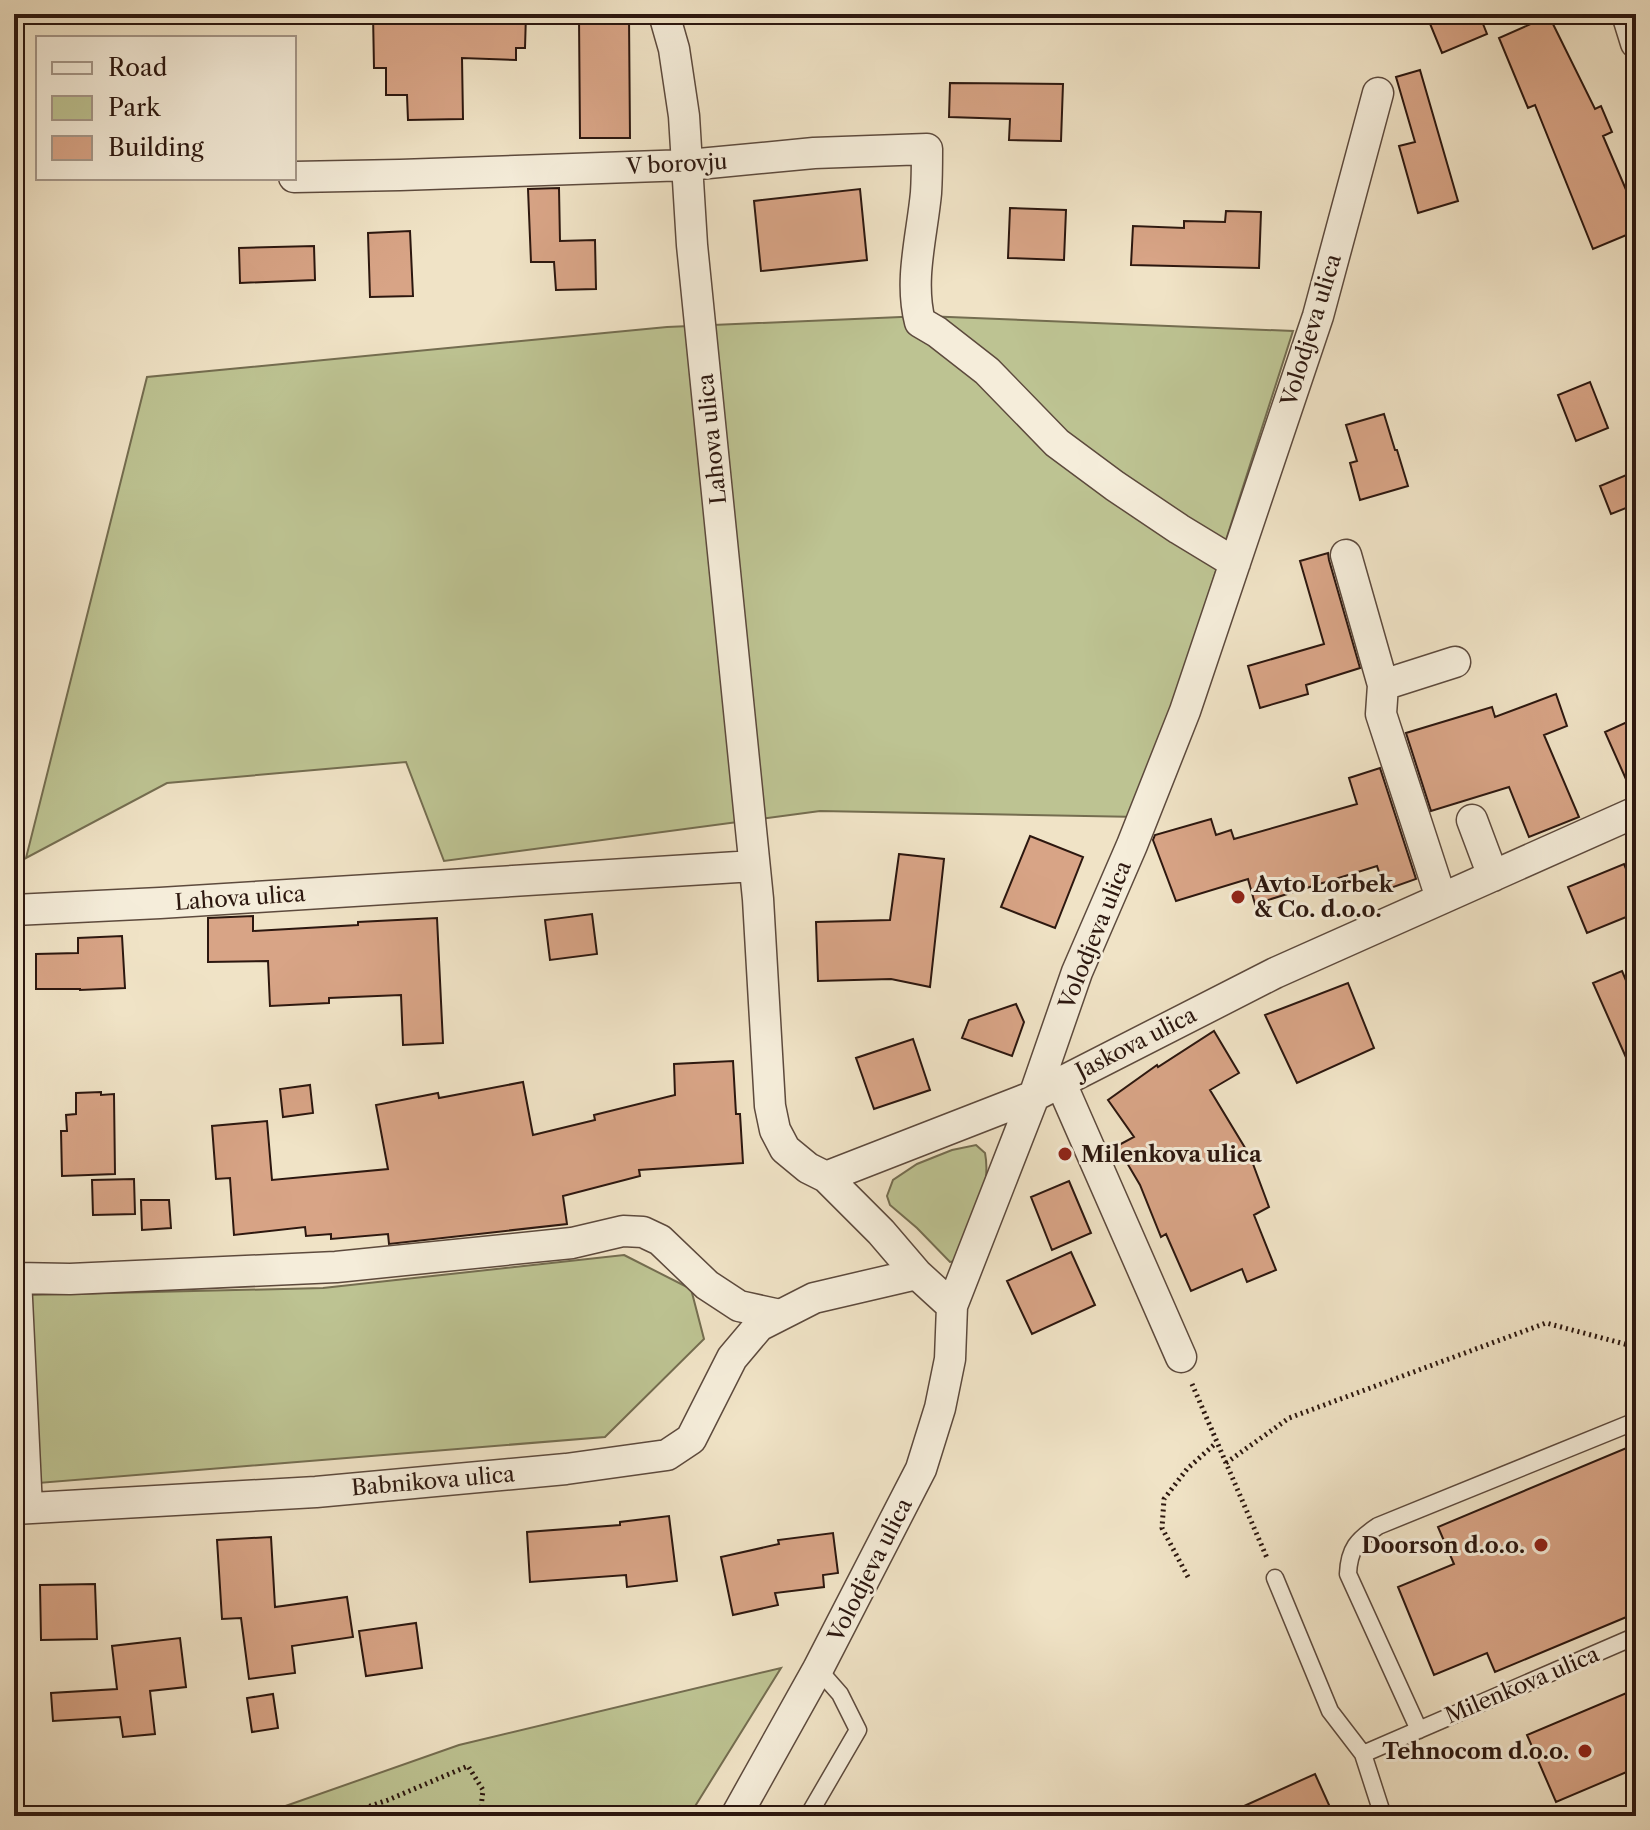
<svg xmlns="http://www.w3.org/2000/svg" width="1650" height="1830" font-family="'Libre Caslon Text',serif">
  <style>
    .green { fill: #bdc392; stroke: #746d50; stroke-width: 2 }
    .building { fill: #d8a486; stroke: #2c170f; stroke-width: 2 }
    .lines { fill: none; stroke-linecap: round; stroke-linejoin: round }
    .service-casing { stroke: #5d4a3d; stroke-width: 19 }
    .minor-casing { stroke: #5d4a3d; stroke-width: 33 }
    .path { stroke: #2c170f; stroke-width: 5; stroke-dasharray: 2 4; stroke-linecap: butt }
    .service { stroke: #f5edda; stroke-width: 16 }
    .minor { stroke: #f5edda; stroke-width: 30 }
    .poi-dot { fill: #8f2418; stroke: #f5edda; stroke-width: 3 }
    .labels { text-anchor: middle; dominant-baseline: central; stroke-width: 6; stroke-linejoin: round; paint-order: stroke }
    .street-label { font-size: 22px; fill: #2c170f; stroke: #f5edda }
    .poi-label { font-size: 22px; font-weight: bold; fill: #2c170f; stroke: #f5edda; text-anchor: start }
  </style>
  <rect width="100%" height="100%" fill="#f0e3c6"/>
  <filter id="stains"><feTurbulence type="fractalNoise" baseFrequency=".0025" numOctaves="4"/><feColorMatrix values="0 0 0 0 .2 0 0 0 0 .09 0 0 0 0 .02 0 0 0 .5 -.17"/></filter>
  <radialGradient id="worn" r=".72"><stop offset=".6" stop-color="#630" stop-opacity="0"/><stop offset="1" stop-color="#630" stop-opacity=".3"/></radialGradient>
  <!-- green -->
  <path class="green" d="M 924,316 L 1293,331 L 1174,702 L 1140,817 L 820,811 L 444,861 L 406,762 L 167,783 L 26,858 L 147,377 L 667,327 Z
    M 976,1145 L 985,1153 C 992,1188 972,1226 961,1260 L 950,1262 L 917,1228 L 890,1205 L 887,1196 L 893,1180 L 917,1164 L 952,1150 Z
    M 624,1255 L 691,1289 L 704,1339 L 605,1437 L 14,1485 L 28,1295 L 323,1288 Z
    M 781,1668 L 689,1816 L 257,1816 L 459,1745 Z"/>
  <!-- building -->
  <path class="building" d="M 373,14 L 526,14 L 525,48 L 516,48 L 516,60 L 462,58 L 463,119 L 408,120 L 407,95 L 386,95 L 386,68 L 374,68 Z
    M 1426,14 L 1479,14 L 1487,34 L 1442,53 Z
    M 629,16 L 630,138 L 580,138 L 579,17 Z
    M 1549,16 L 1595,109 L 1601,106 L 1612,132 L 1603,136 L 1636,213 L 1636,231 L 1593,249 L 1535,105 L 1528,108 L 1499,38 Z
    M 1420,70 L 1458,201 L 1418,213 L 1399,146 L 1415,142 L 1396,77 Z
    M 950,83 L 1063,84 L 1061,141 L 1009,140 L 1010,119 L 949,117 Z
    M 559,188 L 560,241 L 595,240 L 596,289 L 556,290 L 554,262 L 531,262 L 528,189 Z
    M 860,189 L 867,260 L 761,271 L 754,201 Z
    M 1010,208 L 1066,210 L 1064,260 L 1008,258 Z
    M 1226,211 L 1261,212 L 1259,268 L 1131,265 L 1133,226 L 1184,228 L 1184,221 L 1225,222 Z
    M 410,231 L 413,296 L 370,297 L 368,233 Z
    M 314,246 L 315,280 L 240,283 L 239,248 Z
    M 1590,382 L 1608,428 L 1576,441 L 1558,395 Z
    M 1384,414 L 1395,450 L 1397,450 L 1408,486 L 1360,500 L 1350,463 L 1357,461 L 1346,425 Z
    M 1636,471 L 1636,504 L 1611,514 L 1600,486 Z
    M 1328,553 L 1329,560 L 1360,668 L 1306,685 L 1308,694 L 1260,708 L 1248,666 L 1324,644 L 1300,561 Z
    M 1556,694 L 1567,726 L 1544,735 L 1579,817 L 1529,837 L 1509,787 L 1431,811 L 1406,733 L 1492,707 L 1495,717 Z
    M 1636,718 L 1636,794 L 1633,795 L 1605,732 Z
    M 1380,768 L 1416,879 L 1385,890 L 1377,866 L 1255,904 L 1248,879 L 1176,901 L 1153,840 L 1155,835 L 1211,819 L 1216,835 L 1231,830 L 1234,839 L 1357,804 L 1349,778 Z
    M 1030,836 L 1083,857 L 1055,928 L 1001,907 Z
    M 899,854 L 944,859 L 930,987 L 891,979 L 818,981 L 816,922 L 890,920 Z
    M 1624,864 L 1636,894 L 1636,913 L 1587,933 L 1568,887 Z
    M 592,914 L 597,954 L 550,960 L 545,920 Z
    M 253,916 L 253,931 L 358,925 L 358,922 L 437,918 L 443,1043 L 403,1045 L 401,995 L 329,998 L 329,1003 L 270,1006 L 268,961 L 208,962 L 208,918 Z
    M 122,936 L 125,988 L 80,990 L 80,989 L 36,989 L 36,954 L 78,953 L 78,938 Z
    M 1622,971 L 1636,1004 L 1636,1080 L 1593,983 Z
    M 1348,983 L 1374,1048 L 1297,1083 L 1265,1015 Z
    M 1016,1004 L 1024,1022 L 1012,1056 L 962,1038 L 969,1020 Z
    M 1214,1031 L 1239,1073 L 1210,1090 L 1250,1156 L 1269,1207 L 1254,1215 L 1276,1270 L 1247,1282 L 1242,1269 L 1191,1291 L 1166,1234 L 1161,1237 L 1140,1185 L 1117,1146 L 1134,1137 L 1108,1100 L 1157,1065 L 1158,1067 Z
    M 913,1039 L 930,1090 L 874,1109 L 856,1058 Z
    M 733,1061 L 736,1114 L 740,1114 L 743,1163 L 639,1170 L 640,1176 L 563,1196 L 567,1224 L 389,1244 L 388,1234 L 331,1239 L 331,1234 L 306,1236 L 305,1227 L 234,1235 L 230,1178 L 216,1179 L 212,1126 L 267,1121 L 272,1180 L 388,1169 L 376,1105 L 438,1093 L 439,1098 L 523,1082 L 533,1135 L 595,1120 L 594,1115 L 675,1095 L 674,1064 Z
    M 310,1085 L 313,1113 L 283,1117 L 280,1089 Z
    M 101,1092 L 101,1095 L 114,1094 L 115,1174 L 62,1176 L 61,1131 L 67,1131 L 66,1115 L 76,1114 L 76,1093 Z
    M 134,1179 L 135,1214 L 93,1215 L 92,1180 Z
    M 1069,1181 L 1091,1233 L 1052,1250 L 1031,1197 Z
    M 141,1200 L 169,1200 L 171,1228 L 142,1230 Z
    M 1071,1252 L 1095,1305 L 1032,1334 L 1007,1281 Z
    M 1636,1444 L 1636,1613 L 1495,1672 L 1487,1653 L 1434,1675 L 1398,1587 L 1454,1564 L 1438,1527 Z
    M 669,1516 L 677,1581 L 627,1587 L 626,1575 L 530,1582 L 527,1532 L 620,1525 L 620,1522 Z
    M 833,1533 L 838,1573 L 823,1575 L 824,1587 L 775,1593 L 778,1605 L 733,1615 L 721,1557 L 779,1544 L 778,1540 Z
    M 271,1537 L 275,1607 L 347,1597 L 353,1637 L 292,1646 L 295,1673 L 249,1679 L 241,1618 L 222,1619 L 217,1540 Z
    M 95,1584 L 97,1639 L 41,1640 L 40,1585 Z
    M 416,1623 L 422,1668 L 366,1676 L 359,1631 Z
    M 180,1638 L 186,1687 L 150,1691 L 155,1734 L 123,1737 L 120,1717 L 53,1721 L 51,1693 L 117,1689 L 112,1646 Z
    M 1636,1689 L 1636,1768 L 1556,1802 L 1527,1735 Z
    M 273,1694 L 278,1728 L 252,1732 L 247,1698 Z
    M 1315,1774 L 1334,1816 L 1222,1816 Z"/>
  <g class="lines">
    <!-- service casing -->
    <g class="service-casing">
      <path id="service" d="M 1141,15 L 1141,14
        M 1275,1578 L 1330,1711 L 1363,1754
        M 1419,1730 L 1348,1574 C 1349,1549 1357,1540 1378,1526 L 1636,1421
        M 808,1816 L 858,1730 L 840,1694 L 818,1669
        M 1383,1816 L 1363,1754 L 1636,1636"/>
    </g>
    <!-- minor casing -->
    <g class="minor-casing">
      <path id="minor" d="M 664,14 L 674,49 L 684,116 L 692,245 L 758,899 L 770,1106 L 775,1130 L 785,1149 L 808,1168 L 826,1177 L 881,1232 L 917,1274 L 952,1306 L 950,1359 L 940,1408 L 921,1469 L 818,1669 L 736,1816
        M 1627,14 L 1636,43
        M 294,177 L 400,175 L 688,165 L 814,153 L 927,149 C 927,163 927,178 926,193 C 922,236 909,280 920,322 L 937,332 L 987,371 L 1057,443 L 1115,486 L 1179,529 L 1235,563
        M 1346,555 L 1383,685
        M 1472,820 L 1493,876
        M 1441,898 L 1381,714 L 1383,685 L 1455,662
        M 14,910 L 160,903 L 754,866
        M 1060,1081 L 1181,1357
        M 826,1177 L 1034,1096 L 1275,973 L 1636,812
        M 14,1275 L 16,1278 L 70,1279 L 336,1267 L 572,1243 L 623,1231 L 643,1232 L 660,1240 L 707,1285 L 739,1306 L 780,1315
        M 16,1278 L 27,1508
        M 952,1306 L 1034,1096 L 1077,972 L 1132,845 L 1185,711 L 1318,316 L 1378,93
        M 14,1509 L 316,1492 L 566,1469 L 667,1455 L 691,1439 L 732,1358 L 759,1326 L 814,1298 L 917,1274"/>
    </g>
    <!-- path -->
    <path class="path" d="M 1192,1384 L 1267,1558
      M 1226,1463 L 1289,1418 L 1546,1323 L 1636,1347
      M 1188,1577 L 1162,1528 L 1164,1499 L 1187,1469 L 1216,1443
      M 341,1816 L 388,1800 L 468,1766 L 483,1790 L 480,1816"/>
    <!-- service -->
    <use href="#service" class="service"/>
    <!-- minor -->
    <use href="#minor" class="minor"/>
  </g>
  <!-- markers -->
  <g class="poi-dot">
    <circle cx="1238" cy="897" r="8"/>
    <circle cx="1065" cy="1154" r="8"/>
    <circle cx="1541" cy="1545" r="8"/>
    <circle cx="1585" cy="1751" r="8"/>
  </g>
  <g class="labels">
    <!-- street labels -->
    <g class="street-label">
      <text transform="translate(677 164) rotate(-3)">V borovju</text>
      <text transform="translate(1311 330) rotate(-73)">Volodjeva ulica</text>
      <text transform="translate(712 439) rotate(-96)">Lahova ulica</text>
      <text transform="translate(240 898) rotate(-4)">Lahova ulica</text>
      <text transform="translate(1095 935) rotate(-68)">Volodjeva ulica</text>
      <text transform="translate(1136 1043) rotate(-27)">Jaskova ulica</text>
      <text transform="translate(433 1481) rotate(-5)">Babnikova ulica</text>
      <text transform="translate(870 1570) rotate(-63)">Volodjeva ulica</text>
      <text transform="translate(1522 1685) rotate(-23)">Milenkova ulica</text>
    </g>
    <!-- poi labels -->
    <g class="poi-label">
      <text x="1254" y="884">Avto Lorbek<tspan x="1254" dy="25">&amp; Co. d.o.o.</tspan></text>
      <text x="1081" y="1154">Milenkova ulica</text>
      <text x="1525" y="1545" text-anchor="end">Doorson d.o.o.</text>
      <text x="1569" y="1751" text-anchor="end">Tehnocom d.o.o.</text>
    </g>
  </g>
  <!-- margin -->
  <rect width="1650" height="1830" fill="none" stroke="#f0e3c6" stroke-width="48"/>
  <rect x="16" y="16" width="1618" height="1798" fill="none" stroke="#2c170f" stroke-width="4"/>
  <rect x="24" y="24" width="1602" height="1782" fill="none" stroke="#2c170f" stroke-width="2"/>
  <!-- legend -->
  <rect x="36" y="36" width="260" height="144" fill="#f5edda" stroke="#a59789" stroke-width="2"/>
  <rect x="52" y="62" width="40" height="12" fill="#f5edda" stroke="#a59789" stroke-width="2"/>
  <text x="108" y="76" font-size="24" fill="#2c170f">Road</text>
  <rect x="52" y="96" width="40" height="24" fill="#bdc392" stroke="#a59789" stroke-width="2"/>
  <text x="108" y="116" font-size="24" fill="#2c170f">Park</text>
  <rect x="52" y="136" width="40" height="24" fill="#d8a486" stroke="#a59789" stroke-width="2"/>
  <text x="108" y="156" font-size="24" fill="#2c170f">Building</text>
  <rect width="100%" height="100%" filter="url(#stains)"/>
  <rect width="100%" height="100%" fill="url(#worn)"/>
</svg>
